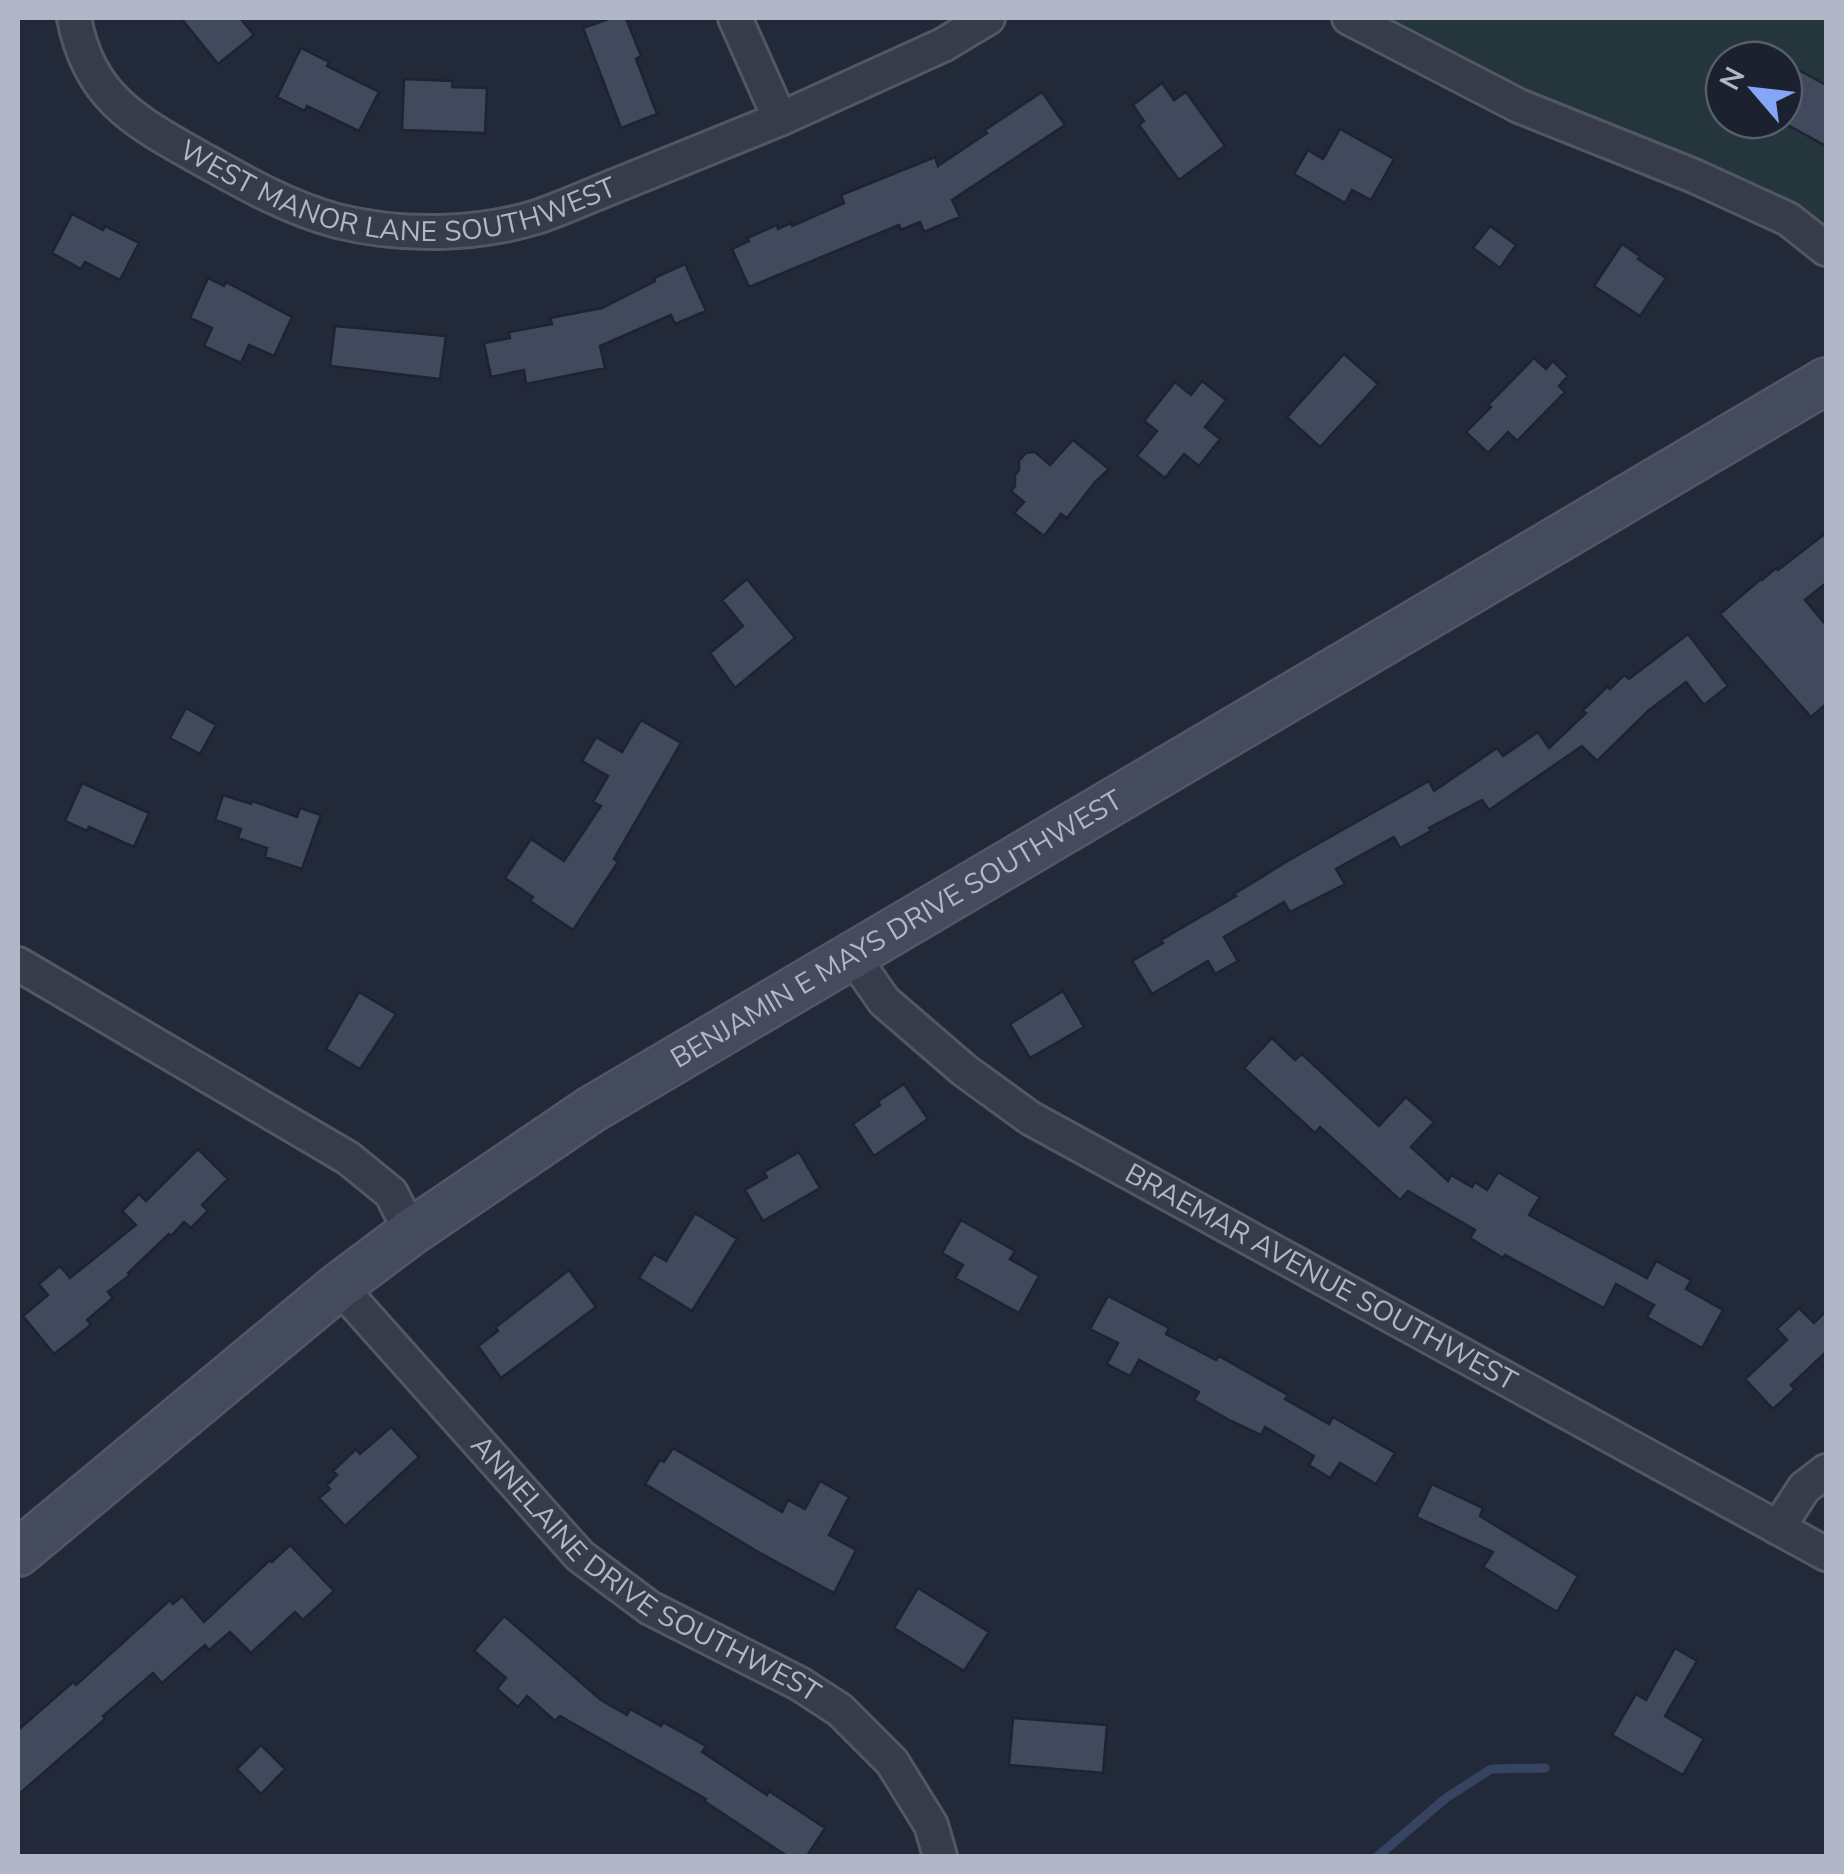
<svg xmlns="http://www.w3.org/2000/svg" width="1844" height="1874" font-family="'Nunito Sans',sans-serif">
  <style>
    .green { fill: #24363b; fill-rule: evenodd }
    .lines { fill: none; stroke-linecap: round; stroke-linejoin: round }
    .stream { stroke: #364361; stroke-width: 9 }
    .building { fill: #41495c; stroke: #1d2331; stroke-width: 2.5 }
    .street-casing { stroke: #515765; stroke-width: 38 }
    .secondary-casing { stroke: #515765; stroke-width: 50 }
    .street { stroke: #363c4a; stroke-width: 32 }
    .secondary { stroke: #444b5d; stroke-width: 45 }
    .labels { text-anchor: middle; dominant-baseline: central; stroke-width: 8; stroke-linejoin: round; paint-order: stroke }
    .street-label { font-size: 28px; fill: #b1b7c6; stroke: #1b212f }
  </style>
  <rect width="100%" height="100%" fill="#222a3a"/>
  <!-- green -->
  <path class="green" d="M 1356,18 L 1826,18 L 1826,254 ZM 1724,60 L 1784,60 L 1784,120 L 1724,120 Z"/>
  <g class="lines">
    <!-- stream -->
    <path class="stream" d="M 1378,1856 L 1446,1798 L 1491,1769 L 1545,1768"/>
  </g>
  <!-- building -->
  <path class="building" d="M 181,18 L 240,18 L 254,35 L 218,64 Z
    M 611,18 L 626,18 L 641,56 L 636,59 L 657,114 L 621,128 L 583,28 Z
    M 301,48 L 329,62 L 327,66 L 379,92 L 359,131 L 307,106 L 305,111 L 277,97 Z
    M 1784,62 L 1826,85 L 1826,146 L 1784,123 Z
    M 404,79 L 453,81 L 452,87 L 487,88 L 485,133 L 402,130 Z
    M 1162,83 L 1174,100 L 1186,92 L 1225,146 L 1179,180 L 1139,125 L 1144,121 L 1133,105 Z
    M 1042,92 L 1065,125 L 952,200 L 960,217 L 924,232 L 920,222 L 901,230 L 899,225 L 749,287 L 732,249 L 749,241 L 747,238 L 777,225 L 778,229 L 791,223 L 792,226 L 844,203 L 841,195 L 935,157 L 938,166 L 987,133 L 985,130 Z
    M 1340,129 L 1394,159 L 1371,200 L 1352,190 L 1345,203 L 1294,174 L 1308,150 L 1323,159 Z
    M 72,214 L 103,230 L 105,226 L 139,243 L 120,280 L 85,262 L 81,269 L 52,253 Z
    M 1490,226 L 1516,245 L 1500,268 L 1473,248 Z
    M 1622,244 L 1640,256 L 1638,259 L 1666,278 L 1640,316 L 1594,286 Z
    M 685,264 L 706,311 L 675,324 L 671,315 L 600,346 L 605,368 L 526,384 L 524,370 L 491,377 L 484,343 L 510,338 L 509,332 L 552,324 L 550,318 L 602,308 L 655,281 L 654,278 Z
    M 208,278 L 224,286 L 226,282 L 292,317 L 274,356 L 249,345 L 241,363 L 204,346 L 212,328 L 190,318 Z
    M 335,326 L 446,336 L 440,379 L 330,366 Z
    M 1344,354 L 1378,384 L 1320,447 L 1287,417 Z
    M 1534,358 L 1546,369 L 1553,361 L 1568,376 L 1559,386 L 1565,392 L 1517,441 L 1508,432 L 1488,453 L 1466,432 L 1491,407 L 1488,405 Z
    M 1202,381 L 1226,400 L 1205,427 L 1220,439 L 1199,466 L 1184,454 L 1165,478 L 1137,456 L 1157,431 L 1144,421 L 1175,382 L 1191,395 Z
    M 1073,440 L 1109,469 L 1095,482 L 1067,518 L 1061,514 L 1044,536 L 1014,513 L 1024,502 L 1011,491 L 1015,486 L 1015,475 L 1019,470 L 1019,461 L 1026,453 L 1035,452 L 1050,465 Z
    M 1826,533 L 1826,583 L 1805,600 L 1826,625 L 1826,704 L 1811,717 L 1720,614 L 1761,579 L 1762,580 L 1776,568 L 1778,570 Z
    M 747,579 L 795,638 L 735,688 L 710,653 L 743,626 L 722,600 Z
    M 1688,634 L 1728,686 L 1704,705 L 1686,682 L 1648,711 L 1597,761 L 1582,746 L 1489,810 L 1482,800 L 1429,828 L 1431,831 L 1400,848 L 1394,837 L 1336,869 L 1345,884 L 1290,912 L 1284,902 L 1224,937 L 1238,961 L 1215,974 L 1208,961 L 1152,994 L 1132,961 L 1163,943 L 1161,940 L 1236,896 L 1234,894 L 1291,859 L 1429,781 L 1434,791 L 1497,748 L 1503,756 L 1538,732 L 1549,748 L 1586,713 L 1583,710 L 1608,686 L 1610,689 L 1624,675 L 1629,679 Z
    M 186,708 L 216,725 L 200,754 L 170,738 Z
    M 641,720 L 681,743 L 614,859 L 618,862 L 573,930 L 530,901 L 533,897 L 505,878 L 531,839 L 564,861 L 601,806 L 593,802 L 608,776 L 582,761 L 596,737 L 622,752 Z
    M 82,783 L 149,813 L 134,847 L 89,827 L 87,831 L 65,821 Z
    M 223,795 L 251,804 L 252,801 L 297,817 L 300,808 L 321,815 L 302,869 L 265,857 L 267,848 L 238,838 L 241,829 L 215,820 Z
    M 1063,991 L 1084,1027 L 1030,1058 L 1010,1024 Z
    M 359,992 L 396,1014 L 360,1069 L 326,1049 Z
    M 1272,1038 L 1295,1060 L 1302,1054 L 1379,1126 L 1406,1097 L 1434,1122 L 1411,1147 L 1448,1181 L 1451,1175 L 1472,1187 L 1475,1182 L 1487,1190 L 1498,1172 L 1540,1197 L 1529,1215 L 1647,1278 L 1656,1261 L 1691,1280 L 1686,1289 L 1723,1310 L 1702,1348 L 1647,1317 L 1654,1305 L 1616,1284 L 1604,1308 L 1505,1255 L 1503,1258 L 1470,1238 L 1475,1230 L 1408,1191 L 1400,1200 L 1320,1127 L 1315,1133 L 1244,1068 Z
    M 904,1084 L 928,1119 L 874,1156 L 853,1124 L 880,1105 L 878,1101 Z
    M 198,1149 L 228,1179 L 202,1205 L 208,1211 L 191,1228 L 184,1222 L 171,1236 L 169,1234 L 128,1273 L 130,1275 L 108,1292 L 113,1298 L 87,1320 L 91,1325 L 54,1354 L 23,1316 L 48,1295 L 39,1284 L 60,1266 L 70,1278 L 136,1225 L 122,1211 L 139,1194 L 146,1201 Z
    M 799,1152 L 820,1188 L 763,1221 L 745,1190 L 767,1177 L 764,1172 Z
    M 695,1213 L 737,1239 L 692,1311 L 639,1278 L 654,1254 L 666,1261 Z
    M 961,1220 L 1015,1251 L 1010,1259 L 1039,1276 L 1019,1313 L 955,1278 L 963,1265 L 942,1253 Z
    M 569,1270 L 596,1307 L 501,1378 L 478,1346 L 498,1331 L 496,1327 Z
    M 1108,1296 L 1169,1328 L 1166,1334 L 1216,1360 L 1219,1356 L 1288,1395 L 1285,1399 L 1329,1424 L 1333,1417 L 1395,1453 L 1376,1484 L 1340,1463 L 1330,1478 L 1309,1465 L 1314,1456 L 1265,1427 L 1261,1435 L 1231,1421 L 1194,1400 L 1199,1392 L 1139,1360 L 1130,1376 L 1107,1364 L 1118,1343 L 1090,1329 Z
    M 1799,1308 L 1814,1323 L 1826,1311 L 1826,1352 L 1791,1385 L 1795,1389 L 1773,1409 L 1745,1379 L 1787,1340 L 1777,1329 Z
    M 391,1427 L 419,1457 L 345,1526 L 319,1498 L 330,1489 L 327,1485 L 337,1475 L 333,1471 L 356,1449 L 360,1454 Z
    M 673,1448 L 782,1512 L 788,1500 L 805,1509 L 820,1481 L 849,1497 L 829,1535 L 856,1550 L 834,1593 L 760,1553 L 645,1484 L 660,1460 L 664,1462 Z
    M 1432,1484 L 1483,1508 L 1480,1516 L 1578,1576 L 1557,1612 L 1483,1567 L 1493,1552 L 1416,1517 Z
    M 290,1545 L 334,1591 L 303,1620 L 295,1612 L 251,1653 L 230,1632 L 209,1650 L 205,1645 L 162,1683 L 153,1673 L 103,1716 L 105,1719 L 18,1795 L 18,1730 L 73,1682 L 76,1685 L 170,1600 L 173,1604 L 182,1596 L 204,1622 L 270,1560 L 272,1562 Z
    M 918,1588 L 989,1632 L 964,1671 L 894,1628 Z
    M 504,1616 L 601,1700 L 627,1715 L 630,1709 L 661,1726 L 663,1722 L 706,1746 L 702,1752 L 767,1795 L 769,1791 L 825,1828 L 807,1856 L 787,1856 L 704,1801 L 706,1799 L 560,1716 L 555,1721 L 527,1696 L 518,1707 L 497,1689 L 506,1678 L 474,1651 Z
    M 1675,1648 L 1697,1661 L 1665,1716 L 1704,1739 L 1683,1775 L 1612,1735 L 1636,1694 L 1646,1700 Z
    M 1013,1718 L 1107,1725 L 1103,1773 L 1009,1765 Z
    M 261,1745 L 285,1769 L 261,1794 L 237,1769 Z"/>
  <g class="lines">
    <!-- street casing -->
    <g class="street-casing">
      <g id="street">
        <path id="s1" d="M 74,18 C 89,97 134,121 200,158 C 243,182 288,208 337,221 C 402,237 477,236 540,216 C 571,205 601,191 632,179 C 681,159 730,139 780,119 L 735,18"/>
        <path d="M 1349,18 L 1519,106 L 1694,176 L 1788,219 L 1826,249"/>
        <path d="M 780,119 L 943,45 L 988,18"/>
        <path id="s2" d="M 852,955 L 884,1001 L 964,1070 L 1030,1118 L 1826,1554"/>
        <path d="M 18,964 L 348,1158 L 391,1193 L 411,1232"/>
        <path id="s3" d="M 339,1286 L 580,1556 L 650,1608 L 800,1684 L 840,1710 L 892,1762 L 931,1825 L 940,1856"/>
        <path d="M 1778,1528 L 1804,1488 L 1826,1471"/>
      </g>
    </g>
    <!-- secondary casing -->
    <g class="secondary-casing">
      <g id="secondary">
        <path id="s4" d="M 18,1553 L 339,1286 L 411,1232 L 592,1109 L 1826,381"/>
      </g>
    </g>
    <!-- street -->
    <use href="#street" class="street"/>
    <!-- secondary -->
    <use href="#secondary" class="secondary"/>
  </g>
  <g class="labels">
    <!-- street labels -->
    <g class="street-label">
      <text stroke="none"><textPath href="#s1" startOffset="405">WEST MANOR LANE SOUTHWEST</textPath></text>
      <text stroke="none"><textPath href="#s4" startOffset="1080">BENJAMIN E MAYS DRIVE SOUTHWEST</textPath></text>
      <text stroke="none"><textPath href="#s2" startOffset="575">BRAEMAR AVENUE SOUTHWEST</textPath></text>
      <text stroke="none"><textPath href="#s3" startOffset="422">ANNELAINE DRIVE SOUTHWEST</textPath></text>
    </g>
  </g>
  <!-- border -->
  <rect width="1844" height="1874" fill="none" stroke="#b1b7c6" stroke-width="40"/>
  <!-- north arrow -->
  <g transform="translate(1754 90) rotate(298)"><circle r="48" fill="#1b212f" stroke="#575d6b" stroke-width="2.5"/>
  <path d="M0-8L18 38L0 25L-18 38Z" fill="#85a5f7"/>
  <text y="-15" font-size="28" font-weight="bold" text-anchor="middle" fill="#b1b7c6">N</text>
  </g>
</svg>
